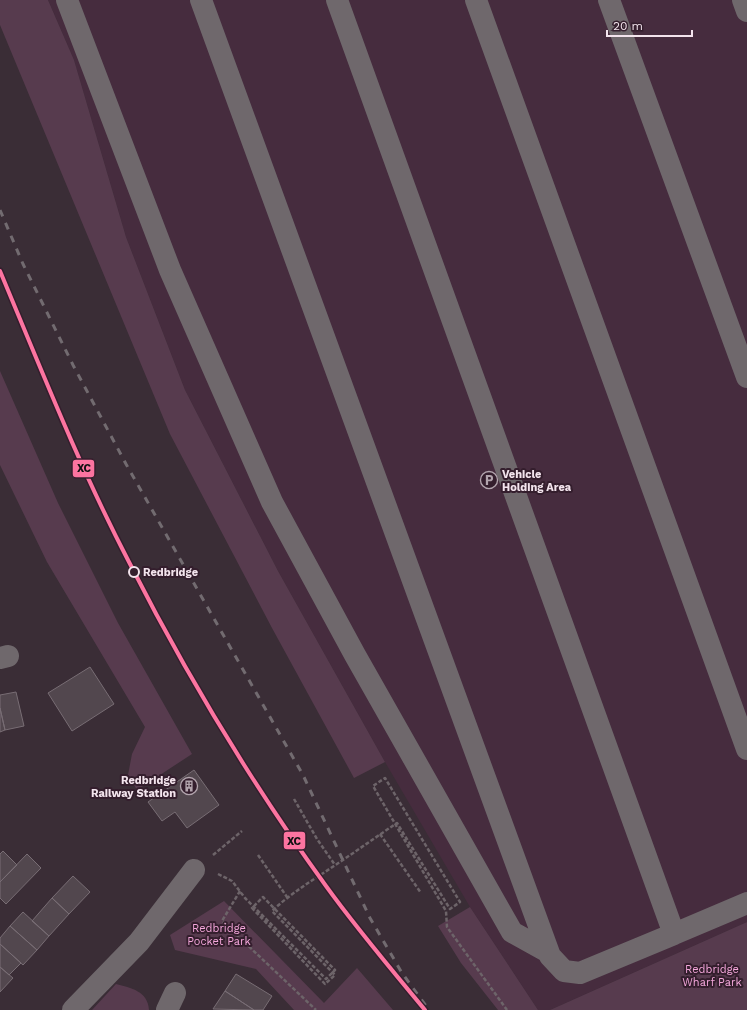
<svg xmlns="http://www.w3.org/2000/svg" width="747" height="1010" font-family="'Work Sans',sans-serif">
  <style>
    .built { fill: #462c3e }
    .green { fill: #573b4e }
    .building { fill: #52474e; stroke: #786d74 }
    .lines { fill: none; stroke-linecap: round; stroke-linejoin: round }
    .path { stroke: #6d6469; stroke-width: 2.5; stroke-dasharray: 4 2; stroke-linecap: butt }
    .minor { stroke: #6f686c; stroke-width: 22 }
    .rail { stroke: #726b70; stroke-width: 3; stroke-dasharray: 7 7; stroke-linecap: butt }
    .rail-1-casing { stroke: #341e2d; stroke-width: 7 }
    .rail-1 { stroke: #fc74a0; stroke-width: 4 }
    .stop-dot { fill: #341e2d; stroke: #f3e4ed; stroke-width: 2 }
    .labels { text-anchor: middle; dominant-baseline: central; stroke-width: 4; stroke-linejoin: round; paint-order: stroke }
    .poi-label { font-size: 11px; font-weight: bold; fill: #f3e4ed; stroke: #341e2d; text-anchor: start }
    .stop-label { font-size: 11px; font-weight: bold; fill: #f3e4ed; stroke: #341e2d; text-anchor: start }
    .park-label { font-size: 11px; fill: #f4a7db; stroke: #341e2d }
    .line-badge { stroke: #341e2d; stroke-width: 1.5 }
    .pale-badge-label { font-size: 11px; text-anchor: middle; font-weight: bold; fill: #111 }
  </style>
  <rect width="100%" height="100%" fill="#3a2d36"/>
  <!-- built -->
  <path class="built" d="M 48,0 L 747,0 L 747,922 L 550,1010 L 538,1010 L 470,907 L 385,762 L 278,571 L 185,390 L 126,237 L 74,60 Z"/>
  <!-- green -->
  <path class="green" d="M 0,0 L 48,0 L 74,60 L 126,237 L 185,390 L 278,571 L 385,762 L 354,778 L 272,628 L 170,434 L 0,25 Z
    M 0,371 L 58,503 L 118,623 L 192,754 L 137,790 L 128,775 L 132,754 L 145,727 L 47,562 L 0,465 Z
    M 224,901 L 324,1003 L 357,968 L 393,1010 L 294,1010 L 256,969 L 175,950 L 170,935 Z
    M 470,907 L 538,1010 L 498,1010 L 461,963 L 438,926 Z
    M 747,922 L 747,1010 L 550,1010 Z
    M 116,984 C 131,988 148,991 149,1010 L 92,1010 Z"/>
  <!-- building -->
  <path class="building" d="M 90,667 L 114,704 L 72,731 L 48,693 Z
    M 16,692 L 24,726 L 5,730 L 0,708 L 0,695 Z
    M 0,708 L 5,730 L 0,732 Z
    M 194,770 L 219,805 L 187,828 L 175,812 L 162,821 L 148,802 Z
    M 3,851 L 17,865 L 0,882 L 0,854 Z
    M 27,854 L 41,868 L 6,904 L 0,898 L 0,882 Z
    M 73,876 L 90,892 L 69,914 L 52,898 Z
    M 52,898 L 69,914 L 49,936 L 32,921 Z
    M 23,912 L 49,936 L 37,950 L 10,926 Z
    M 10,926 L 37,950 L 23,965 L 0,944 L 0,938 Z
    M 0,944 L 21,963 L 9,975 L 0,967 Z
    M 0,967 L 13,978 L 0,992 Z
    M 236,974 L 272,996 L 263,1010 L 254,1010 L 225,991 Z
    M 225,991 L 254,1010 L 213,1009 Z"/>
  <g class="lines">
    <!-- path -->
    <path class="path" d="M 294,799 L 317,839 L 335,865
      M 380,834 L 421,893
      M 213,855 L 242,831
      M 258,855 L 287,897
      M 218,874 L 232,881 L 245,898 L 326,979 L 335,970 L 263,897 L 252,908 L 325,984 L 335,975 L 272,911 C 291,893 313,880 334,866 C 355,852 376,837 397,823 L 450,909 L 460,902 L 385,778 L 373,786 L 446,911 L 447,927 L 507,1010
      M 240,891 L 222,921 L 316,1010"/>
    <!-- minor -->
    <path class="minor" d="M 67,0 L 170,270 L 272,502 L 355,655 L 512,932 L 548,952
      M 201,0 L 550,956 L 564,971 L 580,973 L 674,934 L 337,0
      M 476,0 L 747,749
      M 609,0 L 747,377
      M 743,0 L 747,11
      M 0,658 L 8,656
      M 674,934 L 747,903
      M 73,1010 L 139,942 L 194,870
      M 167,1010 L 175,993"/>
    <!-- rail -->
    <path class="rail" d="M 0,210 L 23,264 L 73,365 L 126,464 L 303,775 L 370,918 L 402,973 L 429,1010"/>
    <!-- rail-1 casing -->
    <g class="rail-1-casing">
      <path id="rail-1" d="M 0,271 C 41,369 80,468 129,562 C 186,674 252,784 326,886 C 357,929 391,969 425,1010"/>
    </g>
    <!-- rail-1 -->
    <use href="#rail-1" class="rail-1"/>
  </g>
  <!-- icons -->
  <defs>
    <g id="parking-ring" transform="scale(0.9)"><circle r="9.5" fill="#341e2d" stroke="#b2a4ad" stroke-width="1.5"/><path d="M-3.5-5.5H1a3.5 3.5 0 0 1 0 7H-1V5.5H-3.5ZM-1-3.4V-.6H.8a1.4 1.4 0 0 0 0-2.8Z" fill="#b2a4ad"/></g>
    <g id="building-ring" transform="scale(0.9)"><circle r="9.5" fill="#341e2d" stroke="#b2a4ad" stroke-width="1.5"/><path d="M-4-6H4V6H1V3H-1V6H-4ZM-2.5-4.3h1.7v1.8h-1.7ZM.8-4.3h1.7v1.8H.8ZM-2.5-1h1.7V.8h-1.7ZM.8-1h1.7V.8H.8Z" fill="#b2a4ad"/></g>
  </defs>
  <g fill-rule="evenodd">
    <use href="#parking-ring" x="489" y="480"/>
    <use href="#building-ring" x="189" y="786"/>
  </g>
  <!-- markers -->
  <circle class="stop-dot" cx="134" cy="572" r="5"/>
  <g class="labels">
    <!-- poi labels -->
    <g class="poi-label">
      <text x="502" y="474">Vehicle<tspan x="502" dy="13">Holding Area</tspan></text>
      <text x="176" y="780" text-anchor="end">Redbridge<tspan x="176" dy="13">Railway Station</tspan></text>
    </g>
    <!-- stop labels -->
    <g class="stop-label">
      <text x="143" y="572">Redbridge</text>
    </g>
    <!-- park labels -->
    <g class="park-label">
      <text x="219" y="928">Redbridge<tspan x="219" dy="13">Pocket Park</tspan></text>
      <text x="712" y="969">Redbridge<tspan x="712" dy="13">Wharf Park</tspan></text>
    </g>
  </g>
  <g class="line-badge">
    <rect x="72" y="459" width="23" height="19" rx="4" fill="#fc74a0"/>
    <rect x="283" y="831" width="23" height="19" rx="4" fill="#fc74a0"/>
  </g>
  <g class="pale-badge-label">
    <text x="84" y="472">XC</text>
    <text x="294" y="845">XC</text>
  </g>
  <!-- scale -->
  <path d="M607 30v6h85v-6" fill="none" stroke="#f3e4ed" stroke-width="2"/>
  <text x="613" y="30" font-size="12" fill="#f3e4ed" stroke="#341e2d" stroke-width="3" paint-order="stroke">20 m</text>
</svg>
